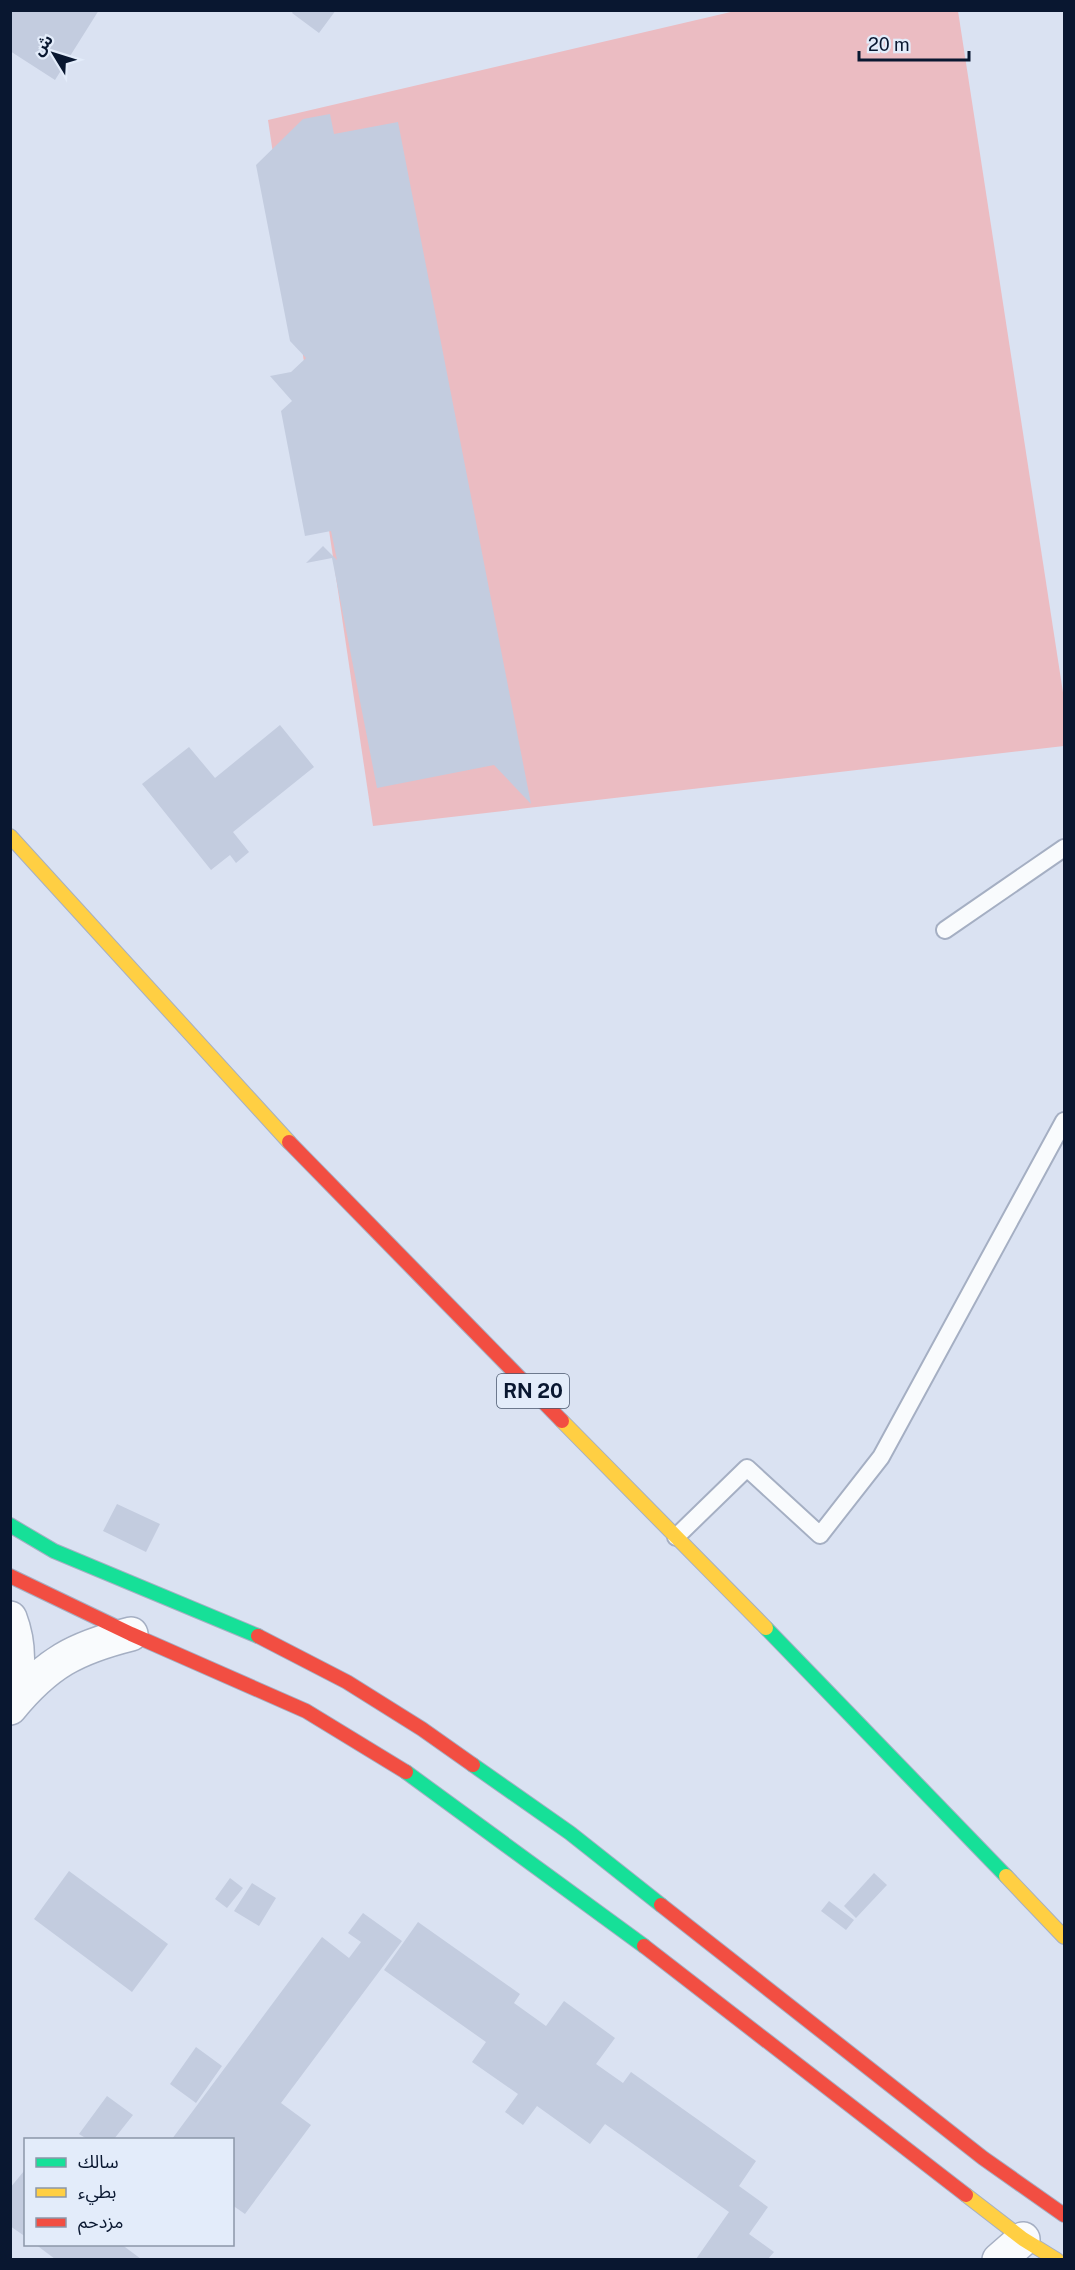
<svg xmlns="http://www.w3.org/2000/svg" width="1075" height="2270" font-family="'Public Sans','Noto Sans Arabic',sans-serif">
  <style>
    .green { fill: #ebbcc2 }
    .building { fill: #c3ccdf }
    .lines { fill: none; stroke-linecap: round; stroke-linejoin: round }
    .lane-casing { stroke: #a5afc3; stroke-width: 20 }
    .street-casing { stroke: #a5afc3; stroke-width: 36 }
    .fast-casing { stroke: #a5afc3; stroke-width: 16 }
    .slow-casing { stroke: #a5afc3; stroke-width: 16 }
    .jam-casing { stroke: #a5afc3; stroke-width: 16 }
    .lane { stroke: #f9fbfd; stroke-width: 16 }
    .street { stroke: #f9fbfd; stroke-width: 33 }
    .fast { stroke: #16e098; stroke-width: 14 }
    .slow { stroke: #ffcf43; stroke-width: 14 }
    .jam { stroke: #f24e42; stroke-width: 14 }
    .labels { text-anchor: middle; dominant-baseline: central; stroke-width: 4.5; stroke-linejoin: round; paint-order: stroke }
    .shield { fill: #e3ecfa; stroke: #4a576d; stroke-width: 1.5 }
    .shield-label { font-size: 20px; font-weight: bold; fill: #091730 }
  </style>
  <rect width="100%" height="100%" fill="#dae2f2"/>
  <!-- green -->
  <path class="green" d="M 735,11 L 958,11 L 1064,699 L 1064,746 L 373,826 L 268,120 Z"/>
  <!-- building -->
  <path class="building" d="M 10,10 L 99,10 L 55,80 L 10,51 Z
    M 294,10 L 336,10 L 319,33 L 292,13 Z
    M 330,114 L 334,134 L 398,122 L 531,804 L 494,765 L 377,788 L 332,558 L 306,563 L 323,546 L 337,560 L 331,531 L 305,536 L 281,411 L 292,401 L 270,376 L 291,372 L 306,358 L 290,341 L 256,165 L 303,119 Z
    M 280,725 L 314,767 L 233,832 L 249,852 L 236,863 L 230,855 L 211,870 L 142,784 L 189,747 L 215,778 Z
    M 117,1504 L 160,1524 L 146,1552 L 103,1531 Z
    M 69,1871 L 168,1944 L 132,1992 L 34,1919 Z
    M 874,1873 L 887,1885 L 856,1918 L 844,1906 Z
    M 230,1878 L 243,1888 L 227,1908 L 215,1899 Z
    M 252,1883 L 276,1898 L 259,1926 L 234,1911 Z
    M 829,1901 L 854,1920 L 846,1930 L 821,1911 Z
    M 363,1913 L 402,1941 L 281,2103 L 311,2125 L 245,2214 L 232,2205 L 232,2139 L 172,2139 L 322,1937 L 349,1958 L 361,1942 L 348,1933 Z
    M 418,1922 L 520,1994 L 514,2003 L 546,2026 L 564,2001 L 615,2038 L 596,2064 L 623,2083 L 631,2072 L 756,2161 L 739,2186 L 768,2207 L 749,2234 L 774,2252 L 768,2259 L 696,2259 L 729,2212 L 605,2124 L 590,2144 L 537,2106 L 523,2125 L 505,2112 L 518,2094 L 472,2062 L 486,2042 L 384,1970 Z
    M 196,2047 L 222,2066 L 196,2103 L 170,2084 Z
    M 107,2096 L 133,2115 L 114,2139 L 87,2139 L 79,2134 Z
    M 24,2171 L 26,2172 L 26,2237 L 10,2226 L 10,2188 Z
    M 35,2244 L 121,2244 L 141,2259 L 55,2259 Z"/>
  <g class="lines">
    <!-- lane casing -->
    <g class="lane-casing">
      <path id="lane" d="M 945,930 L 1064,848
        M 676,1537 L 747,1468 L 820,1535 L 881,1457 L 1064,1121"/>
    </g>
    <!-- street casing -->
    <g class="street-casing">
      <path id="street" d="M 10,1618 C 20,1644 20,1673 10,1699
        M 10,1708 C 47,1663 75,1648 131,1634
        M 999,2260 L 1023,2239"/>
    </g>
    <!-- fast casing -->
    <g class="fast-casing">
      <path id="fast" d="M 10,1525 L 54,1551 L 258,1636
        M 766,1628 L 1006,1876
        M 473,1765 L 570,1833 L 661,1905
        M 406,1772 L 644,1946"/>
    </g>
    <!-- slow casing -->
    <g class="slow-casing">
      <path id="slow" d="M 10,836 L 289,1142
        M 562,1421 L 766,1628
        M 1006,1876 L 1064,1937
        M 966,2195 L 1023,2239 L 1057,2260"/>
    </g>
    <!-- jam casing -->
    <g class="jam-casing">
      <path id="jam" d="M 289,1142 L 562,1421
        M 10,1576 L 131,1634 L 306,1711 L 406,1772
        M 258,1636 L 347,1682 L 422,1729 L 473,1765
        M 661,1905 L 983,2158 L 1064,2215
        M 644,1946 L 966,2195"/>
    </g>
    <!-- lane -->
    <use href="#lane" class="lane"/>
    <!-- street -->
    <use href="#street" class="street"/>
    <!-- fast -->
    <use href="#fast" class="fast"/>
    <!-- slow -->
    <use href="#slow" class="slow"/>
    <!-- jam -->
    <use href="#jam" class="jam"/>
  </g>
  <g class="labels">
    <!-- shield labels -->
    <rect class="shield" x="497" y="1374" width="72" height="34" rx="4.5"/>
    <g class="shield-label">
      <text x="533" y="1391">RN 20</text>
    </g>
  </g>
  <!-- border -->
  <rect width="1075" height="2270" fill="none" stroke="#091730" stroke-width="24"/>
  <!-- legend -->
  <rect x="24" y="2138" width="210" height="108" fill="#e3ecfa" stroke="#8c97a9" stroke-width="1.5"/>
  <rect x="36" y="2158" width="30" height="9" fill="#16e098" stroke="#8c97a9" stroke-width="1.5"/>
  <text x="78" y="2168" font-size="18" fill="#091730">سالك</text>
  <rect x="36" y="2188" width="30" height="9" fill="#ffcf43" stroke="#8c97a9" stroke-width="1.5"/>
  <text x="78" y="2198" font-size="18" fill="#091730">بطيء</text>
  <rect x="36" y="2218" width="30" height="9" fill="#f24e42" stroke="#8c97a9" stroke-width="1.5"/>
  <text x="78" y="2228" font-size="18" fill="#091730">مزدحم</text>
  <!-- north arrow -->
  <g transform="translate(54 54) rotate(308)" stroke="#e3ecfa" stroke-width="4.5" paint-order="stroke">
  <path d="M0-4.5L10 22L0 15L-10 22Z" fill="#091730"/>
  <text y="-9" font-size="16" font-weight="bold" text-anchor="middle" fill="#091730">ش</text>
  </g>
  <!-- scale -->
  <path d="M859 51v9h110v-9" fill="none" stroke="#091730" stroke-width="3"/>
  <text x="868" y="51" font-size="18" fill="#091730" stroke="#e3ecfa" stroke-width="4.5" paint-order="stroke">20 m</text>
</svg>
